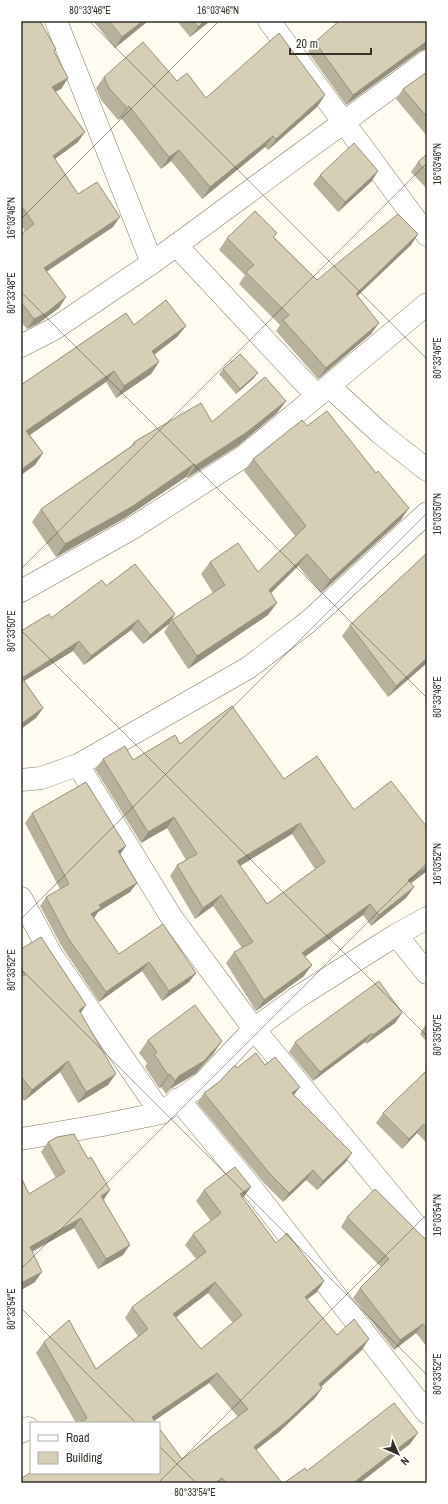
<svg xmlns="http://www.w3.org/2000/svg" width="448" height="1504" font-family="'Archivo Narrow',sans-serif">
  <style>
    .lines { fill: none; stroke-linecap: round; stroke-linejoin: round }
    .minor-casing { stroke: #837c65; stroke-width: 23 }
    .minor { stroke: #fff; stroke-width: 22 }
    .wall { fill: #b8b29c; fill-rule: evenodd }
    .shaded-wall { fill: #96917f }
    .building { fill: #d6cfb5; stroke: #96917f; fill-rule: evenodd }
    .ticks { fill: none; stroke: #353228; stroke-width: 1; stroke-opacity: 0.45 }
    .neatline { fill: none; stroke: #353228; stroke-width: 1.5 }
    .ticks-label { font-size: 10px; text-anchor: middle; fill: #353228 }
  </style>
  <rect width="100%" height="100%" fill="#fefbf0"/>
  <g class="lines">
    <!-- minor casing -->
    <g class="minor-casing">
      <path id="minor" d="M 56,21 L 152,263
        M 269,21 L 427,235
        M 176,245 L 317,396
        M 21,346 L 54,329 L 152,263 L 427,61
        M 329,386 L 380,433 L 427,470
        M 21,591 L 131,529 L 246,455 L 427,304
        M 78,765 L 172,918 L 254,1029 L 427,1239
        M 21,780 L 41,778 L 78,765 L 248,668 L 308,622 L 427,513
        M 21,898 L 51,954 L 161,1113
        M 396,935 L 427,973
        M 178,1099 L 251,1187 L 427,1413
        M 21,1139 L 103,1125 L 161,1113 L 203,1083 L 254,1029 L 298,997 L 396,935 L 427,918
        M 21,1432 L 28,1428"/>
    </g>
    <!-- minor -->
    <use href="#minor" class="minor"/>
  </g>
  <!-- wall -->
  <path class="wall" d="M 21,21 L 56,49 L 54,52 L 68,78 L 61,89 L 55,92 L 78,142 L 55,159 L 78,194 L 113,227 L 47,271 L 66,297 L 59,308 L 39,323 L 27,329 L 21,322 L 21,234 L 25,231 L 21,225 Z
    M 95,21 L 148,21 L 115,48 L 94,22 Z
    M 177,21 L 210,21 L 190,37 Z
    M 315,42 L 426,49 L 420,51 L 346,105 L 308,52 Z
    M 427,72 L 427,136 L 396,99 L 403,89 Z
    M 104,77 L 177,81 L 206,98 L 325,95 L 317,107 L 268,150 L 265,147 L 202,199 L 171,161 L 161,169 L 121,118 L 118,120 L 101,100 L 96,88 Z
    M 427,154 L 427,189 L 411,172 L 418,162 Z
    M 320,175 L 372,181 L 338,212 L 313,184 Z
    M 277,233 L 274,237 L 317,280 L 418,234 L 411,245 L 357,296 L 371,334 L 318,379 L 276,331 L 280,325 L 239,284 L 245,275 L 219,250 L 227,238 Z
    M 166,300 L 186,326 L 177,337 L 154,355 L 159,362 L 151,374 L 116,398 L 106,382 L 30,435 L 43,453 L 35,465 L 21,475 L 21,385 L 126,313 L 134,325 Z
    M 223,369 L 254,378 L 236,394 L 219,374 Z
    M 286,401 L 277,413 L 239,445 L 187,478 L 186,477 L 125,518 L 56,557 L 32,522 L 41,509 L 131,446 L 134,442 L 212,422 Z
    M 307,426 L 401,520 L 321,593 L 298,566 L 271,593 L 268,615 L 188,669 L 164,632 L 172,620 L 213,593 L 201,574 L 210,562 L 258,572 L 295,536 L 244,471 L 253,459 Z
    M 427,553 L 427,663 L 388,697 L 342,636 L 350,625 Z
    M 106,586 L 175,614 L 169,624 L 143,644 L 131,630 L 84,665 L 73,651 L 24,681 L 43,708 L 36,718 L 21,729 L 21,631 L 51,618 Z
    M 180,744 L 284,779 L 354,810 L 427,827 L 427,871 L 411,883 L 414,887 L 406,898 L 371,926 L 363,915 L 305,956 L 304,976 L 256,1011 L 226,963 L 234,952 L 242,948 L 213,906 L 195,919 L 170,876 L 177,865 L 186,860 L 167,828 L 141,843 L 95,769 L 103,759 L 133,760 ZM 292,834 L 315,869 L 267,904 L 240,866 Z
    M 32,813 L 126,846 L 120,854 L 137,883 L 130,892 L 98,912 L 94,918 L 119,954 L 196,973 L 189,982 L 162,1001 L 142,971 L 99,1002 L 62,947 L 40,906 L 46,897 L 60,889 L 25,823 Z
    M 21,949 L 81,1013 L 108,1085 L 78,1103 L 60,1072 L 24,1101 L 21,1097 Z
    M 402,1013 L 395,1023 L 366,1044 L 365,1042 L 313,1081 L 289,1052 L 295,1042 Z
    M 426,1024 L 427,1024 L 427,1042 L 420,1034 Z
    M 148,1040 L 222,1041 L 213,1054 L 195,1074 L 170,1089 L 166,1094 L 161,1087 L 159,1088 L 145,1067 L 147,1063 L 139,1053 Z
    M 265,1065 L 300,1087 L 294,1095 L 346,1162 L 317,1190 L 306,1180 L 283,1202 L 264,1183 L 197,1103 L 204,1093 L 237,1068 Z
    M 427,1070 L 427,1143 L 417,1133 L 402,1149 L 376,1123 L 383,1113 Z
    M 48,1142 L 88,1159 L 110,1190 L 104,1200 L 123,1255 L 98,1269 L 74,1228 L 32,1252 L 35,1282 L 21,1290 L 29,1194 L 56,1178 L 41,1152 Z
    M 204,1190 L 243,1198 L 276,1243 L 324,1281 L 317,1292 L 307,1299 L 337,1335 L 362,1350 L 321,1386 L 322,1388 L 315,1398 L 279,1432 L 256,1450 L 282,1483 L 21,1483 L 182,1459 L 238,1417 L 209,1383 L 154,1421 L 156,1423 L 76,1423 L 36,1353 L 44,1342 L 96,1369 L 138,1336 L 125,1318 L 132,1307 L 196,1259 L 185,1245 L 193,1234 L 211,1221 L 196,1201 ZM 208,1293 L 233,1323 L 201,1349 L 176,1317 Z
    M 347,1217 L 421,1235 L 427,1240 L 427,1347 L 416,1333 L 394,1350 L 353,1298 L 360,1288 L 381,1267 L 341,1227 Z"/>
  <!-- shaded-wall -->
  <path class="shaded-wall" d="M 143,21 L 148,21 L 115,48 L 122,37 Z
    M 204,21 L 210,21 L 190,37 L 198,27 Z
    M 427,41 L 427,49 L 420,51 L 346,105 L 353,95 Z
    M 68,78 L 61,89 L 45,97 L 52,87 Z
    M 325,95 L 317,107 L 268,150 L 276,139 Z
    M 129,106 L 121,118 L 118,120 L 127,108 Z
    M 85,132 L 78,142 L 45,166 L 53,156 Z
    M 273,136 L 265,147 L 202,199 L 210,187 Z
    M 179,150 L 171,161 L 161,169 L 169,157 Z
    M 378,171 L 372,181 L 338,212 L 345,202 Z
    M 120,217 L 113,227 L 37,278 L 44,268 Z
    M 418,234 L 411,245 L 348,305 L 356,294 Z
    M 66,297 L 59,308 L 39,323 L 27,329 L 34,319 Z
    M 379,323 L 371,334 L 318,379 L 326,368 Z
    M 186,326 L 177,337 L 143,363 L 152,351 Z
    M 159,362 L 151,374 L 116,398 L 124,386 Z
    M 114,371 L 106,382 L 21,441 L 26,431 Z
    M 258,373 L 254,378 L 236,394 L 240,389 Z
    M 286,401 L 277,413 L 239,445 L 187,478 L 195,466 Z
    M 43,453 L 35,465 L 21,475 L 21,470 Z
    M 194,464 L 186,477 L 125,518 L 56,557 L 65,544 Z
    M 409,508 L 401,520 L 321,593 L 330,580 Z
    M 307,554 L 298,566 L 261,603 L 269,590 Z
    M 277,603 L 268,615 L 188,669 L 197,656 Z
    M 175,614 L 169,624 L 143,644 L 150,635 Z
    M 138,620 L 131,630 L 84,665 L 91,656 Z
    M 79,641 L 73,651 L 21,683 L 22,678 Z
    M 427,658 L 427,663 L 388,697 L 396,686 Z
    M 43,708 L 36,718 L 21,729 L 21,724 Z
    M 174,817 L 167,828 L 141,843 L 148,832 Z
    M 300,823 L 292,834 L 230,872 L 237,861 Z
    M 126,846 L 119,856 L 118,851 Z
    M 427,866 L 427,871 L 401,891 L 408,880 Z
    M 137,883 L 130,892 L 98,912 L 94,918 L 91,914 L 99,905 Z
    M 414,887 L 406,898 L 371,926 L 379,915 Z
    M 221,895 L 213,906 L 195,919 L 203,908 Z
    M 370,904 L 363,915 L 295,964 L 302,953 Z
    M 149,962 L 142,971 L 99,1002 L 106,992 Z
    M 312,965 L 304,976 L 256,1011 L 264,1000 Z
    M 196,973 L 189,982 L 162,1001 L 169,991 Z
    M 86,1005 L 79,1016 L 79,1010 Z
    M 402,1013 L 395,1023 L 366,1044 L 373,1035 Z
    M 372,1033 L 365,1042 L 313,1081 L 320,1072 Z
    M 222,1041 L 213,1054 L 195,1074 L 170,1089 L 166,1094 L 179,1076 Z
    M 68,1061 L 60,1072 L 24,1101 L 32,1090 Z
    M 116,1074 L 108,1085 L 78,1103 L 86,1092 Z
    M 170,1074 L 161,1087 L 159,1088 L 168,1075 Z
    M 300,1087 L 293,1096 L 292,1093 Z
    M 424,1124 L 417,1133 L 402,1149 L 409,1139 Z
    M 352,1153 L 346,1162 L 317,1190 L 323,1181 Z
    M 313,1170 L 306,1180 L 283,1202 L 289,1193 Z
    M 251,1187 L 243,1198 L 233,1205 L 240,1194 Z
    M 110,1190 L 103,1200 L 101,1196 Z
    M 81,1218 L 74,1228 L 22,1257 L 30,1247 Z
    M 130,1245 L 123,1255 L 98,1269 L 106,1259 Z
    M 42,1272 L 35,1282 L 21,1290 L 21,1283 Z
    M 324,1281 L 317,1292 L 297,1307 L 305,1297 Z
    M 215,1282 L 208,1293 L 166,1325 L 173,1314 Z
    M 423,1324 L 416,1333 L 394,1350 L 400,1340 Z
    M 369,1339 L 362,1350 L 312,1395 L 319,1384 Z
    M 217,1373 L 209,1383 L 151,1423 L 152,1417 Z
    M 322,1388 L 315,1398 L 279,1432 L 247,1457 L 254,1447 Z
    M 418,1433 L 410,1444 L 360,1483 L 353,1483 Z
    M 222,1478 L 218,1483 L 215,1483 Z"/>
  <!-- building -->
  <path class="building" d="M 21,21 L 40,21 L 56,49 L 54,51 L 68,78 L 52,87 L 85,132 L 53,156 L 78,194 L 97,182 L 120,217 L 44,268 L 66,297 L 46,313 L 34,319 L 21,302 L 21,234 L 34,224 L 21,205 Z
    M 109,21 L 143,21 L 122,37 Z
    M 193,21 L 204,21 L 198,27 Z
    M 339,21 L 427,21 L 427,41 L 353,95 L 315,42 Z
    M 279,33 L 325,95 L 276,139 L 273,136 L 210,187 L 179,150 L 169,157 L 129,106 L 127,108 L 109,88 L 104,77 L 143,42 L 177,81 L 187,73 L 206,98 Z
    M 427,72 L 427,117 L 403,89 Z
    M 354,143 L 378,171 L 345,202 L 320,175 Z
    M 427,154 L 427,172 L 418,162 Z
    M 255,211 L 277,233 L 273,237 L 317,280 L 398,214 L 418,234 L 356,294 L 379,323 L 326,368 L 283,320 L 289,315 L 246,272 L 254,265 L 227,238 Z
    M 166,300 L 186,326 L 152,351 L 159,362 L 124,386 L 114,371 L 26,431 L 43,453 L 21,470 L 21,385 L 126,313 L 134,325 Z
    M 240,354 L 258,373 L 240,389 L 223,369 Z
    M 265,377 L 286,401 L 247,432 L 195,466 L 194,464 L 133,506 L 65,544 L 41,509 L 135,444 L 134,442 L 201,403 L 212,422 Z
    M 327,411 L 376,473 L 378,471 L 409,508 L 330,580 L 307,554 L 269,590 L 277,603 L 197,656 L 172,620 L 225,585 L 210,562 L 238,543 L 258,572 L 306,526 L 253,459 L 302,420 L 307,426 Z
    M 427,553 L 427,658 L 396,686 L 350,625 Z
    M 135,564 L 175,614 L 150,635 L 138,620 L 91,656 L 79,641 L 22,678 L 43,708 L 21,724 L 21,631 L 49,614 L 51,618 L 102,580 L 106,586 Z
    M 232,706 L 284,779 L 317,756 L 354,810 L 391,781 L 427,827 L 427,866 L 408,880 L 414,887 L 379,915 L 370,904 L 302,953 L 312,965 L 264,1000 L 234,952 L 253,942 L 221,895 L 203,908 L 177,865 L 197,854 L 174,817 L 148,832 L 103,759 L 125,746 L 133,760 L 175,735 L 180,744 ZM 300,823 L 325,862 L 267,904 L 237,861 Z
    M 86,782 L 126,846 L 118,851 L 137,883 L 99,905 L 101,908 L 91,914 L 119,954 L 163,924 L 196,973 L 169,991 L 149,962 L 106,992 L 68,938 L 46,897 L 69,884 L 32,813 Z
    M 41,937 L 86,1005 L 79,1010 L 116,1074 L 86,1092 L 68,1061 L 32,1090 L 21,1077 L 21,977 L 25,975 L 21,968 L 21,949 Z
    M 379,981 L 402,1013 L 373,1035 L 372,1033 L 320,1072 L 295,1042 Z
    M 195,1005 L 222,1041 L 204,1061 L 179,1076 L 175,1081 L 170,1074 L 168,1075 L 154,1054 L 157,1052 L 148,1040 Z
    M 256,1053 L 265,1065 L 275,1057 L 300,1087 L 292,1093 L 352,1153 L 323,1181 L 313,1170 L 289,1193 L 270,1174 L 204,1093 L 218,1083 L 235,1065 L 237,1068 Z
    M 427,1070 L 427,1126 L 424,1124 L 409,1139 L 383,1113 Z
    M 74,1134 L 88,1159 L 91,1157 L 110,1190 L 101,1196 L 130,1245 L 106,1259 L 81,1218 L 30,1247 L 42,1272 L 21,1283 L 21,1177 L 29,1194 L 65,1172 L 48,1142 L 57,1137 Z
    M 235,1167 L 251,1187 L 240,1194 L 276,1243 L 287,1233 L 324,1281 L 305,1297 L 337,1335 L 354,1319 L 369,1339 L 319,1384 L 322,1388 L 287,1421 L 254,1447 L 282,1483 L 226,1483 L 222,1478 L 215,1483 L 21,1483 L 21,1479 L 31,1472 L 31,1473 L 159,1473 L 159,1428 L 182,1459 L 248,1409 L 217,1373 L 152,1417 L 156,1423 L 80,1423 L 87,1418 L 44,1342 L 69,1320 L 96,1369 L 148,1329 L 132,1307 L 206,1252 L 193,1234 L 221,1213 L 204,1190 ZM 215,1282 L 242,1315 L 201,1349 L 173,1314 Z
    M 375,1189 L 421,1235 L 427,1240 L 427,1329 L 423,1324 L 400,1340 L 360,1288 L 389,1259 L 347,1217 Z
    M 394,1403 L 418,1433 L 353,1483 L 284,1483 L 305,1468 L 307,1471 Z"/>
  <!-- ticks -->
  <path class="ticks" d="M 89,21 L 427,359M 21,219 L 219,21M 21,292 L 427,698M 21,569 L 427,163M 21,630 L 427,1036M 21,919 L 427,513M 21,969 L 427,1375M 21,1269 L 427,863M 21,1308 L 136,1423M 159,1446 L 196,1483M 158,1483 L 427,1214"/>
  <!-- border -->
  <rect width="448" height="1504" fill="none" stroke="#ffffff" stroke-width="44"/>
  <!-- legend -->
  <rect x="30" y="1422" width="130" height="52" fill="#ffffff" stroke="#aeada9"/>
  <rect x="38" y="1435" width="20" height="6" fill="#ffffff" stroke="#aeada9"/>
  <text x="66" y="1442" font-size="12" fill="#353228">Road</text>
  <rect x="38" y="1452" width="20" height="12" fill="#d6cfb5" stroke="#aeada9"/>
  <text x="66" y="1462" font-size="12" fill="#353228">Building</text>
  <!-- north arrow -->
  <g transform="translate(398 1454) rotate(135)" stroke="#ffffff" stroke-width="3" paint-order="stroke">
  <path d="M0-3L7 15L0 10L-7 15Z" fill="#353228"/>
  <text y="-6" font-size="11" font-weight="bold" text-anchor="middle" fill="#353228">N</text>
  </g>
  <!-- scale -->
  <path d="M290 48v6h81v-6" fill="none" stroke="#353228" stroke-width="2"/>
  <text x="296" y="48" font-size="12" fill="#353228" stroke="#ffffff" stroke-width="3" paint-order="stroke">20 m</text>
  <rect x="22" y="22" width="404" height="1460" class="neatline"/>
  <g class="ticks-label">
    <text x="90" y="14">80°33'46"E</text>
    <text x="218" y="14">16°03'46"N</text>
    <text transform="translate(437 164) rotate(-90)" y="4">16°03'48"N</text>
    <text transform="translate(11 218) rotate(-90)" y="4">16°03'46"N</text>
    <text transform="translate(11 293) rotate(-90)" y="4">80°33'48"E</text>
    <text transform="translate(437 358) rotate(-90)" y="4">80°33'46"E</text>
    <text transform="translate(437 514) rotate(-90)" y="4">16°03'50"N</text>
    <text transform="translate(11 631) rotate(-90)" y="4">80°33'50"E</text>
    <text transform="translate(437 697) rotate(-90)" y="4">80°33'48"E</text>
    <text transform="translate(437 864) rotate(-90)" y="4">16°03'52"N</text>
    <text transform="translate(11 970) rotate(-90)" y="4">80°33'52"E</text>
    <text transform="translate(437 1035) rotate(-90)" y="4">80°33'50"E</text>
    <text transform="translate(437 1215) rotate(-90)" y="4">16°03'54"N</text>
    <text transform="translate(11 1309) rotate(-90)" y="4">80°33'54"E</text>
    <text transform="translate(437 1374) rotate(-90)" y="4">80°33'52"E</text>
    <text x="195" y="1496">80°33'54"E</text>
  </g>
</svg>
